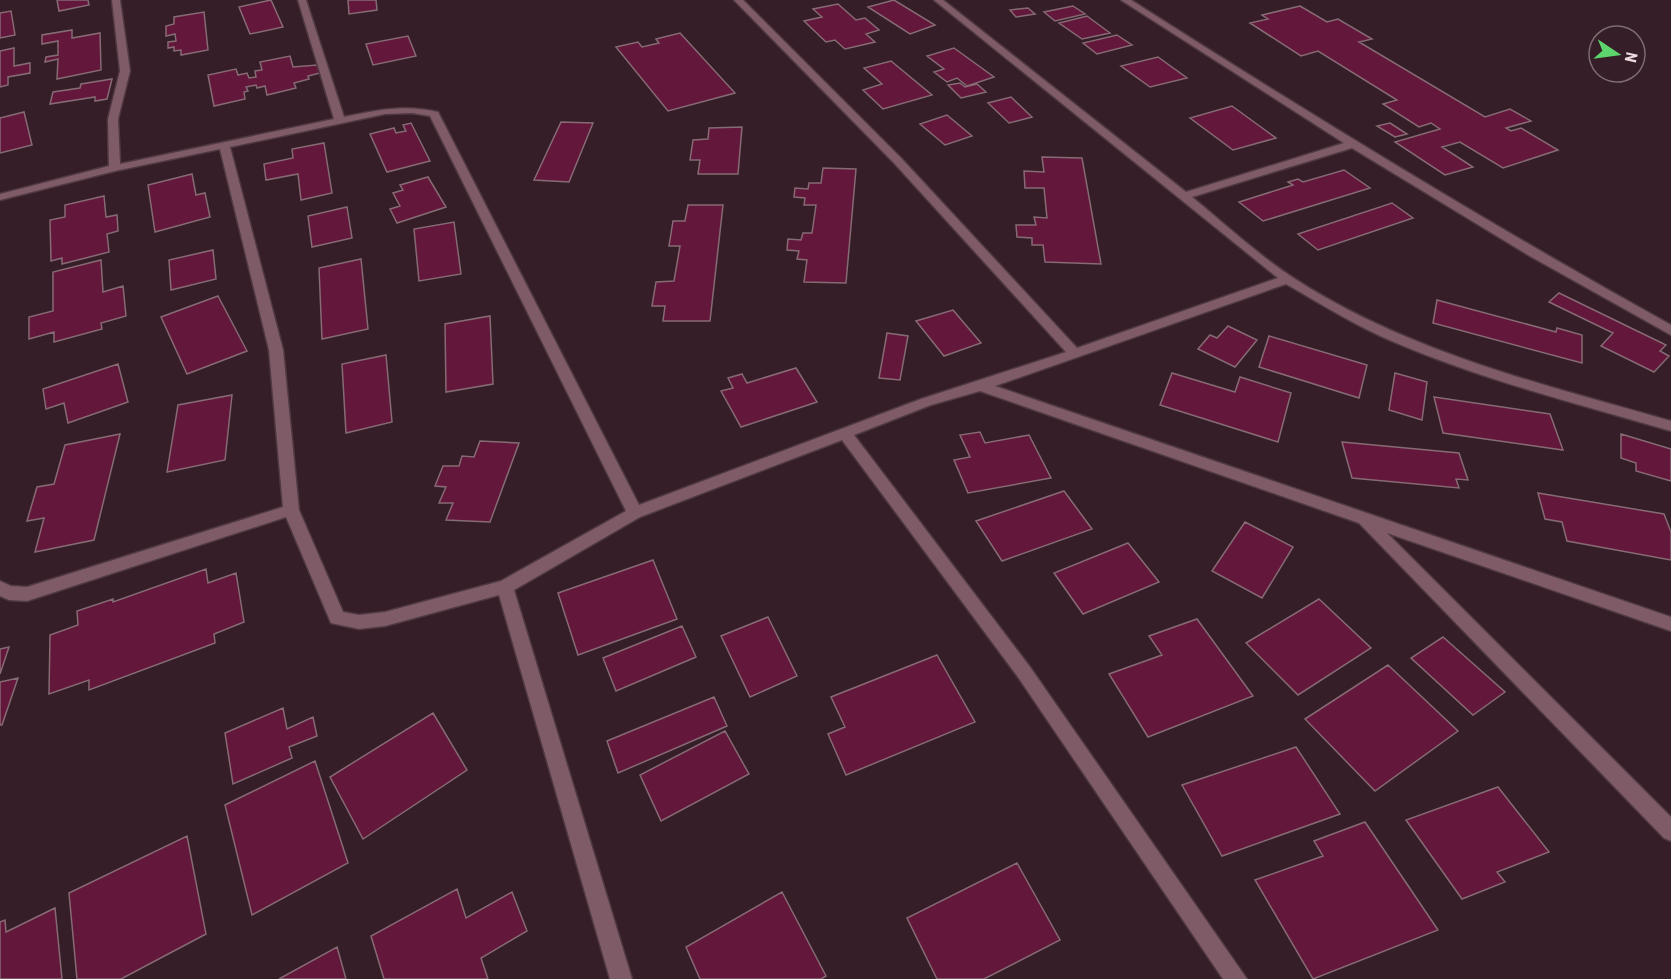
<svg xmlns="http://www.w3.org/2000/svg" width="1671" height="979" font-family="'Roboto Condensed',sans-serif">
  <style>
    .building { fill: #63173b; stroke: #866a74; stroke-width: 1.5 }
    .lines { fill: none; stroke-linecap: round; stroke-linejoin: round }
    .minor-casing { stroke: #4f3941; stroke-width: 3 }
    .minor { fill: #7f5b67; fill-rule: evenodd }
  </style>
  <rect width="100%" height="100%" fill="#351e27"/>
  <!-- building -->
  <path class="building" d="M 57,0 L 88,0 L 89,5 L 59,11 Z
    M 271,0 L 283,27 L 250,34 L 239,7 Z
    M 348,0 L 376,0 L 377,10 L 349,14 Z
    M 894,0 L 935,25 L 910,34 L 868,7 Z
    M 838,4 L 856,20 L 865,18 L 879,30 L 866,34 L 875,42 L 845,49 L 835,40 L 826,42 L 804,21 L 822,17 L 813,9 Z
    M 1073,6 L 1085,14 L 1055,21 L 1044,12 Z
    M 1300,6 L 1327,22 L 1338,19 L 1372,39 L 1359,42 L 1485,117 L 1510,109 L 1531,121 L 1506,128 L 1511,131 L 1521,128 L 1558,150 L 1503,168 L 1460,142 L 1442,147 L 1473,167 L 1445,175 L 1395,142 L 1440,129 L 1431,123 L 1419,127 L 1383,104 L 1397,100 L 1318,51 L 1301,56 L 1250,23 L 1268,19 L 1262,15 Z
    M 1028,8 L 1035,14 L 1016,17 L 1010,10 Z
    M 11,11 L 15,35 L 0,38 L 0,13 Z
    M 204,12 L 208,50 L 181,55 L 181,50 L 174,51 L 174,47 L 168,48 L 168,42 L 176,41 L 175,34 L 166,36 L 166,26 L 174,24 L 174,17 Z
    M 1087,16 L 1110,33 L 1082,39 L 1059,23 Z
    M 72,30 L 72,38 L 100,33 L 101,70 L 57,79 L 58,59 L 45,62 L 46,57 L 58,55 L 58,41 L 42,44 L 42,35 Z
    M 680,33 L 735,93 L 668,111 L 616,47 L 638,42 L 642,47 L 659,43 L 656,39 Z
    M 1117,35 L 1132,45 L 1097,54 L 1083,43 Z
    M 408,36 L 416,56 L 373,65 L 366,44 Z
    M 14,48 L 14,66 L 30,63 L 30,73 L 8,77 L 8,85 L 0,87 L 0,51 Z
    M 954,48 L 994,77 L 967,86 L 957,78 L 947,82 L 934,72 L 944,69 L 927,56 Z
    M 290,56 L 293,67 L 317,65 L 320,73 L 308,76 L 309,79 L 294,83 L 296,88 L 267,95 L 265,86 L 257,88 L 256,85 L 246,87 L 248,91 L 244,92 L 245,99 L 214,106 L 208,75 L 236,69 L 238,75 L 247,73 L 249,78 L 256,77 L 255,71 L 262,70 L 260,62 Z
    M 1158,57 L 1187,78 L 1150,87 L 1121,66 Z
    M 891,61 L 932,95 L 883,109 L 863,90 L 882,84 L 864,68 Z
    M 112,79 L 107,99 L 95,101 L 95,97 L 50,104 L 53,92 L 80,88 L 81,84 Z
    M 960,83 L 965,87 L 977,84 L 986,92 L 961,98 L 948,85 Z
    M 1011,97 L 1032,117 L 1009,123 L 988,103 Z
    M 1232,106 L 1276,138 L 1233,150 L 1190,118 Z
    M 24,112 L 32,145 L 0,153 L 0,118 Z
    M 947,115 L 972,136 L 945,145 L 920,124 Z
    M 561,122 L 593,123 L 569,182 L 534,180 Z
    M 411,123 L 430,161 L 387,172 L 370,134 L 394,128 L 396,133 L 406,131 L 403,125 Z
    M 1390,123 L 1407,134 L 1395,137 L 1377,126 Z
    M 742,127 L 738,174 L 698,174 L 700,160 L 690,160 L 693,140 L 708,139 L 709,128 Z
    M 324,143 L 332,193 L 301,200 L 298,174 L 266,180 L 264,164 L 293,158 L 292,149 Z
    M 1042,157 L 1082,158 L 1101,264 L 1045,262 L 1043,245 L 1032,245 L 1032,238 L 1017,237 L 1016,225 L 1036,225 L 1034,217 L 1047,218 L 1044,188 L 1025,188 L 1024,171 L 1044,172 Z
    M 823,168 L 856,169 L 846,283 L 804,282 L 807,260 L 797,259 L 799,251 L 787,250 L 788,239 L 801,240 L 803,233 L 812,233 L 816,205 L 804,205 L 805,198 L 794,197 L 795,188 L 808,189 L 809,183 L 821,183 Z
    M 1344,170 L 1370,188 L 1263,221 L 1239,202 L 1293,185 L 1288,182 L 1298,179 L 1303,182 Z
    M 192,174 L 196,195 L 205,193 L 210,217 L 155,232 L 148,185 Z
    M 428,177 L 446,207 L 397,223 L 390,209 L 400,206 L 393,193 L 403,190 L 400,185 Z
    M 104,196 L 106,217 L 117,215 L 118,231 L 107,234 L 109,252 L 62,264 L 62,258 L 51,261 L 50,220 L 65,217 L 65,205 Z
    M 1392,203 L 1413,218 L 1318,250 L 1298,234 Z
    M 688,205 L 723,205 L 710,321 L 663,321 L 665,306 L 652,306 L 656,282 L 674,281 L 680,246 L 669,246 L 673,221 L 685,221 Z
    M 347,207 L 352,238 L 312,247 L 308,216 Z
    M 454,222 L 461,274 L 419,281 L 414,229 Z
    M 213,250 L 216,279 L 171,290 L 169,260 Z
    M 361,259 L 368,329 L 322,339 L 319,268 Z
    M 101,260 L 103,292 L 123,286 L 126,316 L 101,323 L 102,329 L 54,342 L 54,332 L 29,339 L 29,317 L 53,311 L 53,272 Z
    M 1559,293 L 1666,345 L 1660,351 L 1669,356 L 1654,372 L 1601,346 L 1613,333 L 1549,302 Z
    M 218,296 L 247,351 L 187,374 L 161,317 Z
    M 1437,300 L 1556,332 L 1557,328 L 1582,335 L 1582,363 L 1433,323 Z
    M 953,310 L 981,343 L 944,356 L 916,321 Z
    M 490,316 L 493,384 L 446,392 L 445,324 Z
    M 1228,326 L 1257,340 L 1235,367 L 1198,349 L 1210,335 L 1217,338 Z
    M 887,333 L 908,336 L 900,380 L 879,378 Z
    M 1269,336 L 1367,365 L 1359,398 L 1259,367 Z
    M 386,355 L 392,422 L 346,433 L 342,364 Z
    M 118,364 L 128,402 L 68,423 L 64,403 L 46,409 L 43,389 Z
    M 796,368 L 817,402 L 741,427 L 721,391 L 733,388 L 728,378 L 742,374 L 747,383 Z
    M 1172,373 L 1235,392 L 1240,377 L 1291,393 L 1278,442 L 1160,405 Z
    M 1395,373 L 1427,382 L 1422,420 L 1389,410 Z
    M 232,395 L 225,460 L 167,472 L 178,405 Z
    M 1434,397 L 1550,414 L 1563,450 L 1443,433 Z
    M 980,432 L 985,443 L 1029,435 L 1051,478 L 968,493 L 954,460 L 970,457 L 960,435 Z
    M 120,434 L 94,540 L 35,552 L 44,518 L 27,521 L 37,487 L 54,484 L 65,445 Z
    M 1621,434 L 1671,449 L 1671,481 L 1636,471 L 1636,463 L 1621,458 Z
    M 480,441 L 519,443 L 490,522 L 446,520 L 453,503 L 439,503 L 446,487 L 435,486 L 443,466 L 459,466 L 462,456 L 474,457 Z
    M 1342,442 L 1459,453 L 1468,480 L 1456,479 L 1459,488 L 1352,478 Z
    M 1064,491 L 1092,529 L 1002,561 L 976,521 Z
    M 1538,493 L 1664,514 L 1671,532 L 1671,560 L 1567,541 L 1562,522 L 1545,519 Z
    M 1245,522 L 1293,547 L 1262,598 L 1212,571 Z
    M 1128,543 L 1159,582 L 1083,614 L 1054,573 Z
    M 653,560 L 677,619 L 578,655 L 558,593 Z
    M 206,569 L 208,583 L 236,573 L 244,622 L 214,634 L 215,643 L 89,690 L 89,680 L 49,694 L 50,635 L 78,625 L 77,611 L 113,599 L 113,602 Z
    M 1319,599 L 1371,648 L 1298,695 L 1246,643 Z
    M 768,617 L 797,676 L 750,697 L 721,636 Z
    M 1197,619 L 1253,696 L 1148,737 L 1109,674 L 1162,655 L 1149,636 Z
    M 682,626 L 696,657 L 616,691 L 603,658 Z
    M 1443,637 L 1505,692 L 1473,715 L 1411,658 Z
    M 9,647 L 0,674 L 0,649 Z
    M 937,655 L 975,722 L 846,775 L 828,734 L 845,727 L 831,697 Z
    M 1388,665 L 1458,731 L 1375,791 L 1305,719 Z
    M 18,678 L 2,725 L 0,725 L 0,682 Z
    M 714,697 L 727,726 L 618,773 L 607,741 Z
    M 283,708 L 287,729 L 313,717 L 317,736 L 289,747 L 292,758 L 233,784 L 225,733 Z
    M 433,713 L 467,770 L 363,839 L 330,777 Z
    M 725,731 L 749,774 L 661,821 L 640,775 Z
    M 1296,747 L 1340,814 L 1222,856 L 1182,785 Z
    M 315,761 L 348,863 L 252,915 L 225,805 Z
    M 1498,787 L 1549,852 L 1497,872 L 1505,882 L 1462,899 L 1406,820 Z
    M 1365,822 L 1438,930 L 1313,979 L 1255,880 L 1323,856 L 1314,841 Z
    M 187,836 L 206,934 L 121,979 L 77,979 L 69,893 Z
    M 1017,863 L 1060,940 L 984,979 L 937,979 L 907,918 Z
    M 457,889 L 466,918 L 512,892 L 527,931 L 481,958 L 488,979 L 384,979 L 371,936 Z
    M 782,892 L 826,976 L 821,979 L 700,979 L 686,947 Z
    M 55,908 L 62,979 L 0,979 L 0,922 L 5,920 L 6,932 Z
    M 337,947 L 346,979 L 279,979 Z"/>
  <g class="lines">
    <!-- minor casing -->
    <g class="minor-casing">
      <path id="minor" d="M 112,0 L 120,0 L 130,71 L 118,119 L 120,164 L 334,119 L 298,0 L 306,0 L 344,117 C 376,110 405,104 438,112 L 639,505 L 921,399 L 1066,352 L 894,163 L 734,0 L 743,0 L 902,159 L 1077,348 L 1278,278 L 934,0 L 943,0 L 1186,192 L 1344,143 L 1121,0 L 1131,0 C 1308,113 1487,223 1671,325 L 1671,335 L 1528,255 L 1352,148 L 1192,197 C 1225,224 1257,254 1292,277 C 1407,352 1541,384 1671,421 L 1671,431 C 1578,404 1483,380 1394,342 C 1356,326 1321,304 1286,284 L 995,386 L 1671,617 L 1671,631 L 1387,533 L 1671,817 L 1671,841 L 1664,838 L 1359,523 L 980,391 L 931,405 L 854,435 L 1030,667 L 1247,979 L 1223,979 L 1018,677 L 842,440 L 640,517 L 514,590 L 632,979 L 610,979 L 499,595 L 385,626 L 359,629 L 331,623 L 286,517 L 27,601 L 9,600 L 0,596 L 0,581 L 11,586 L 27,587 L 283,507 L 269,350 L 220,149 L 115,171 L 0,200 L 0,194 L 109,166 L 108,119 L 120,71 ZM 412,113 L 430,116 L 626,511 L 501,581 L 385,612 L 359,615 L 343,612 L 299,510 L 283,350 L 230,147 L 385,114 Z"/>
    </g>
    <!-- minor -->
    <use href="#minor" class="minor"/>
  </g>
  <!-- north arrow -->
  <g transform="translate(1617 54) rotate(103)"><circle r="28" fill="#351e27" stroke="#7e6a71" stroke-width="1.5"/>
  <path d="M0-4.5L10 22L0 15L-10 22Z" fill="#5dd56c"/>
  <text y="-9" font-size="16" font-weight="bold" text-anchor="middle" fill="#ecdce1">N</text>
  </g>
</svg>
